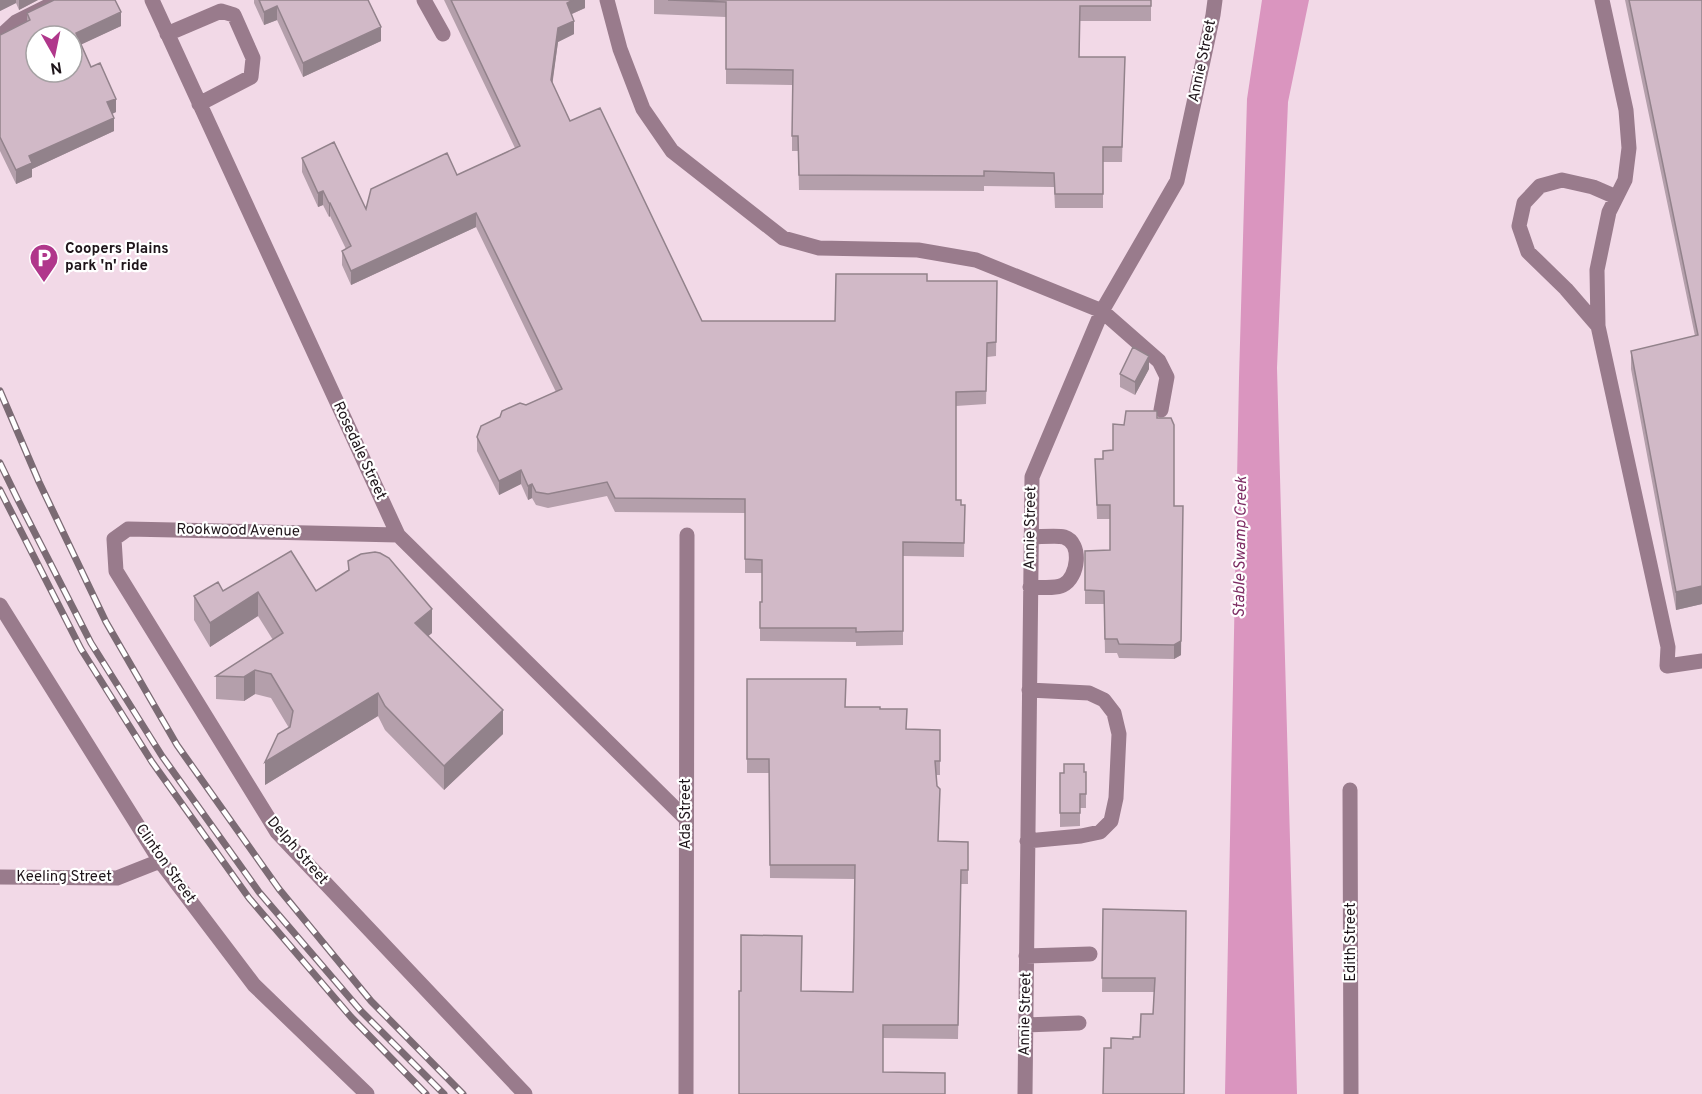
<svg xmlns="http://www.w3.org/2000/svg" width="1702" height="1094" font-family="Overpass,sans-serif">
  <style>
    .water { fill: #da95bf }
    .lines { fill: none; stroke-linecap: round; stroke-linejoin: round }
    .minor { stroke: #997b8c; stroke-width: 15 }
    .rail-casing { stroke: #7b6b74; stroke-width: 7 }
    .rail { stroke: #fff; stroke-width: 4.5; stroke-dasharray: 14; stroke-linecap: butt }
    .wall { fill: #b49fab }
    .shaded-wall { fill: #92828b }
    .building { fill: #d1b9c7; stroke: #92828b; stroke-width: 1.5; fill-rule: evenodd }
    .labels { text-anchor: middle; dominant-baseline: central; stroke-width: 4.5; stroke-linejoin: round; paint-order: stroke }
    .street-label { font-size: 15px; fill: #1e151a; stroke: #fff }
    .poi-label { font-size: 15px; font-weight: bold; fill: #1e151a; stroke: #fff; text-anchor: start }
    .water-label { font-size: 16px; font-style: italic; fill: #7c2c63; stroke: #fff }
  </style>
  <rect width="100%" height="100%" fill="#f2d9e7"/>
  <!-- water -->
  <path class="water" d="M 1262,0 L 1309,0 L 1288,102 L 1277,368 L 1297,1094 L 1225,1094 L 1239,378 L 1247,99 Z"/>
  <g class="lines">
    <!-- minor -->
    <path class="minor" d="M 152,0 L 398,535 L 685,818
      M 424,0 L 443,34
      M 607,0 L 620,49 L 643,109 L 672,151 L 783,238 L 819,248 L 918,250 L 976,260 L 1102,311 L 1159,361 L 1167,377 L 1161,410
      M 1602,0 L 1626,110 L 1629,148 L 1625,180 L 1609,212 L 1597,270 L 1598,326 L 1668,647 L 1667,666 L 1702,661
      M 3,34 L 16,22 L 60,0
      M 167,34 L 221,11 L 234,15 L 253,58 L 251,77 L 199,104
      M 1598,326 L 1566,289 L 1528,252 L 1519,226 L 1524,203 L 1540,186 L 1562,180 L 1593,187 L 1616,197
      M 398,535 L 128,529 L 114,539 L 116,571 L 277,832 L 525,1094
      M 1030,587 C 1040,587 1055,589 1063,585 C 1078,578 1083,543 1064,537 C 1057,535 1040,537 1031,537
      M 0,605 L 160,861 L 254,985 L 367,1094
      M 1350,790 L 1351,1094
      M 1027,841 L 1081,836 L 1100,832 L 1111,821 L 1116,798 L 1119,734 L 1114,713 L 1104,700 L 1089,693 L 1029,690
      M 0,877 L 117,878 L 160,861
      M 1026,956 L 1090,954
      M 1025,1025 L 1079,1023
      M 686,1094 L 687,535
      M 1025,1094 L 1032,477 L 1102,311 L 1177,181 L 1213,15 L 1215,0"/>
    <!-- rail casing -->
    <g class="rail-casing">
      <path id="rail" d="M 0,391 L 39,482 L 106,622 L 177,745 L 279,889 L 371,1001 L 463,1094
        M 0,463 L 17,498 L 91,643 L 162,756 L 259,892 L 361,1011 L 444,1094
        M 0,490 L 81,649 L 152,762 L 249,898 L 351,1017 L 426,1094"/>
    </g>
    <!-- rail -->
    <use href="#rail" class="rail"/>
  </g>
  <!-- wall -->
  <path class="wall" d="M 0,0 L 38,0 L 19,10 L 16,3 L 0,11 Z
    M 254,0 L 368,0 L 381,41 L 303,77 L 277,20 L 264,25 L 254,3 Z
    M 444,0 L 585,0 L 585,8 L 572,14 L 574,34 L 558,42 L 552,83 L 570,121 L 702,321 L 835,321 L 927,281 L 997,281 L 996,356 L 987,357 L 986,404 L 956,406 L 956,500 L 961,505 L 965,505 L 964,557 L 903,556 L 903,645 L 856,646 L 856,642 L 760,641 L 760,602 L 762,602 L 762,573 L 745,573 L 745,513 L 615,512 L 607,496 L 548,508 L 536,505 L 532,498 L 528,500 L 521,484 L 499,495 L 477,451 L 477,437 L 526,405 L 556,392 L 476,227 L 351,285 L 342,265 L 342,251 L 346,249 L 330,216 L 329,217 L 323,205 L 318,207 L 302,172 L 302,158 L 366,209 L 457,175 L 515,148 Z
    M 654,0 L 1151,0 L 1151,21 L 1080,21 L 1079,57 L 1125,57 L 1122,162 L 1103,162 L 1103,208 L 1055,208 L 1054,187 L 984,186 L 984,191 L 799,190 L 798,151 L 792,151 L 792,85 L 726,84 L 726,17 L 654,14 Z
    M 1625,0 L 1702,0 L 1702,604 L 1676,610 L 1631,369 L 1631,351 L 1695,336 Z
    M 27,13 L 121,26 L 81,44 L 91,67 L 116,112 L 112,114 L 114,131 L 32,169 L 32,177 L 16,184 L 0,151 L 0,35 L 27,21 Z
    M 1149,369 L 1135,395 L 1120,387 L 1120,374 Z
    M 1157,418 L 1174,506 L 1181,655 L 1174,659 L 1119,658 L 1117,653 L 1105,653 L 1104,604 L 1085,604 L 1085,590 L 1110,550 L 1110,519 L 1097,519 L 1095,459 L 1103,459 L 1113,450 L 1124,425 Z
    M 348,561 L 432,633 L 428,636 L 503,734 L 444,790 L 385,730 L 378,716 L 265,785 L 289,728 L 271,698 L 255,694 L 244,701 L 216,699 L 216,676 L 273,640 L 258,616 L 210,647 L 194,620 L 194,596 L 223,591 L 316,591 L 348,571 Z
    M 747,679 L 846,707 L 880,709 L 907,729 L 940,730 L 940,775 L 936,775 L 938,841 L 968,842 L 968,884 L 961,884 L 958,1039 L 883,1038 L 739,1094 L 801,991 L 853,992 L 855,879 L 770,878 L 769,773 L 747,773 Z
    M 1086,772 L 1086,808 L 1080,808 L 1080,826 L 1060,827 L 1060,773 Z
    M 1103,909 L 1186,911 L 1184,1094 L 1111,1048 L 1133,1039 L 1140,1037 L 1153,1014 L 1154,992 L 1102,992 Z"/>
  <!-- shaded-wall -->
  <path class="shaded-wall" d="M 0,0 L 16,0 L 16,3 L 0,11 Z
    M 19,0 L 38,0 L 19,10 Z
    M 573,0 L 585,0 L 585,8 L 567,16 L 567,3 Z
    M 277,6 L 277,20 L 264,25 L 264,12 Z
    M 121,12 L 121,26 L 76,47 L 76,33 Z
    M 574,21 L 574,34 L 558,42 L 551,94 L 551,80 L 558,28 Z
    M 381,27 L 381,41 L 303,77 L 303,63 Z
    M 116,99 L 116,112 L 107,116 L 107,102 Z
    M 114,118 L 114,131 L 32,169 L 32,177 L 16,184 L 16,170 L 29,156 Z
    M 323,191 L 323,205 L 318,207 L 318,193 Z
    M 329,203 L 330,203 L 330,216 L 329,217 Z
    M 476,213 L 476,227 L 351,285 L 351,271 Z
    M 1149,356 L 1149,369 L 1135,395 L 1135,382 Z
    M 521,470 L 521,484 L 499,495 L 499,481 Z
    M 532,484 L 532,498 L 528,500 L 528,486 Z
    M 1183,506 L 1181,655 L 1174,659 L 1174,645 Z
    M 1702,586 L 1702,604 L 1676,610 L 1676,592 Z
    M 258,592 L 258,616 L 210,647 L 210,623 Z
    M 432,609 L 432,633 L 415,647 L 415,623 Z
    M 255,670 L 255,694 L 244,701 L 244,677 Z
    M 378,693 L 378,716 L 265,785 L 265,762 Z
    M 503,710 L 503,734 L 444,790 L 444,766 Z"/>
  <!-- building -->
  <path class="building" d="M 54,0 L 115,0 L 121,12 L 76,33 L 91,67 L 100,63 L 116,99 L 107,102 L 114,118 L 29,156 L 32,163 L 16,170 L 0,137 L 0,35 L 30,20 L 27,13 ZM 36,36 L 72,36 L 72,72 L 36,72 Z
    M 259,0 L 368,0 L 381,27 L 303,63 L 277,6 L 264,12 Z
    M 451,0 L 573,0 L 567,3 L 574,21 L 558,28 L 551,80 L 570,121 L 600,108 L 702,321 L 835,321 L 836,274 L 927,274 L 927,281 L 997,281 L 996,342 L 987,343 L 986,391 L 956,392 L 956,500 L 961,500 L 961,505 L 965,505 L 964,543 L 903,542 L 903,631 L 856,632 L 856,628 L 760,628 L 760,602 L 762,602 L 762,560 L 745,559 L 745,499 L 615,498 L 607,482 L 548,494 L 536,492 L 532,484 L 528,486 L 521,470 L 499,481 L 477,437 L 481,426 L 500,417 L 502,411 L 520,403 L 526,405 L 562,389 L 476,213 L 351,271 L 342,251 L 351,246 L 330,203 L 329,203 L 323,191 L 318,193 L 302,158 L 334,142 L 366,209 L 371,189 L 447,153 L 457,175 L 520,146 Z
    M 668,0 L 1151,0 L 1151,6 L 1080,6 L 1079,57 L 1125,57 L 1122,147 L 1103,147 L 1103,194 L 1055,194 L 1054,173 L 984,171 L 984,176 L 799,175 L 798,136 L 792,136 L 793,70 L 726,69 L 726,2 Z
    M 1629,0 L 1702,0 L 1702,586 L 1676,592 L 1631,351 L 1698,335 Z
    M 1133,347 L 1149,356 L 1135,382 L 1120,374 Z
    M 1126,411 L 1157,411 L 1157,418 L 1171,418 L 1174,425 L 1174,506 L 1183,506 L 1181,641 L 1174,645 L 1119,644 L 1117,639 L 1105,639 L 1104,591 L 1085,590 L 1085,551 L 1110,550 L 1110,505 L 1097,505 L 1095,459 L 1103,459 L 1103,451 L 1113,450 L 1113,424 L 1124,425 Z
    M 291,551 L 316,591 L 349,570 L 348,561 L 361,554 L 375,552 L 380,553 L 389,558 L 432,609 L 415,623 L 503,710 L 444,766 L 385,706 L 378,693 L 265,762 L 278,734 L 290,727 L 293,711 L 271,674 L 255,670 L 244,677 L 216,676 L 283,633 L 258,592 L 210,623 L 194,596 L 218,582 L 223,591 Z
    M 747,679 L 846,679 L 845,707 L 880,707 L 880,709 L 907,709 L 906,729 L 940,730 L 940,761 L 935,761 L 937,786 L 940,789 L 938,841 L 968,842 L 968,870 L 961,870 L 958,1025 L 883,1025 L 883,1072 L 945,1073 L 945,1094 L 739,1094 L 739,991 L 741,991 L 741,935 L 802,936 L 801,991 L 853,992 L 854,937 L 855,865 L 770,865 L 769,759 L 747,759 Z
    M 1064,764 L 1084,764 L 1084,772 L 1086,772 L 1086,794 L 1080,794 L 1080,813 L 1060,813 L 1060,773 L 1064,773 Z
    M 1103,909 L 1186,911 L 1184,1094 L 1103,1094 L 1104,1048 L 1111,1048 L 1111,1038 L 1133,1039 L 1133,1037 L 1140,1037 L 1141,1014 L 1153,1014 L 1155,978 L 1102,978 Z"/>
  <!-- icons -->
  <defs>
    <g id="parking-pin" transform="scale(1.5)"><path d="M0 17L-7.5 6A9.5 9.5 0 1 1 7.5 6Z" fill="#b0378b" stroke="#fff"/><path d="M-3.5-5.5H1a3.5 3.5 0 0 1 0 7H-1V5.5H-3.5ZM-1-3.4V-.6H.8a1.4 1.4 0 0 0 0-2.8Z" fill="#fff"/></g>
  </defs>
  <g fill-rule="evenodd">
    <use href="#parking-pin" x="44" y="258"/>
  </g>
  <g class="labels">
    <!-- street labels -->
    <g class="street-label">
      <text transform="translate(1203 61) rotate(-78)">Annie Street</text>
      <text transform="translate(359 451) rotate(65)">Rosedale Street</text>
      <text transform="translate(1031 528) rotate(-89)">Annie Street</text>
      <text transform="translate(238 531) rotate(1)">Rookwood Avenue</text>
      <text transform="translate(686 814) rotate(-90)">Ada Street</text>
      <text transform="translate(297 851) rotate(49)">Delph Street</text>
      <text transform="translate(165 864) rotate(55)">Clinton Street</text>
      <text x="64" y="877">Keeling Street</text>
      <text transform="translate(1351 942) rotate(-90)">Edith Street</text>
      <text transform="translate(1026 1014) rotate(-89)">Annie Street</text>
    </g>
    <!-- poi labels -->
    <g class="poi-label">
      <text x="65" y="249">Coopers Plains<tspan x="65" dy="17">park 'n' ride</tspan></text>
    </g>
    <!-- water labels -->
    <g class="water-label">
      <text transform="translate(1241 547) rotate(-89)">Stable Swamp Creek</text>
    </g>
  </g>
  <!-- north arrow -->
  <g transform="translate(54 54) rotate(171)"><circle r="28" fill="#ffffff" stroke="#a5a1a3" stroke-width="1.5"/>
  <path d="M0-4.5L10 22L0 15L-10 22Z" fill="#b0378b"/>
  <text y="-9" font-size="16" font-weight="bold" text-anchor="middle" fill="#1e151a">N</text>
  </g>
</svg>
